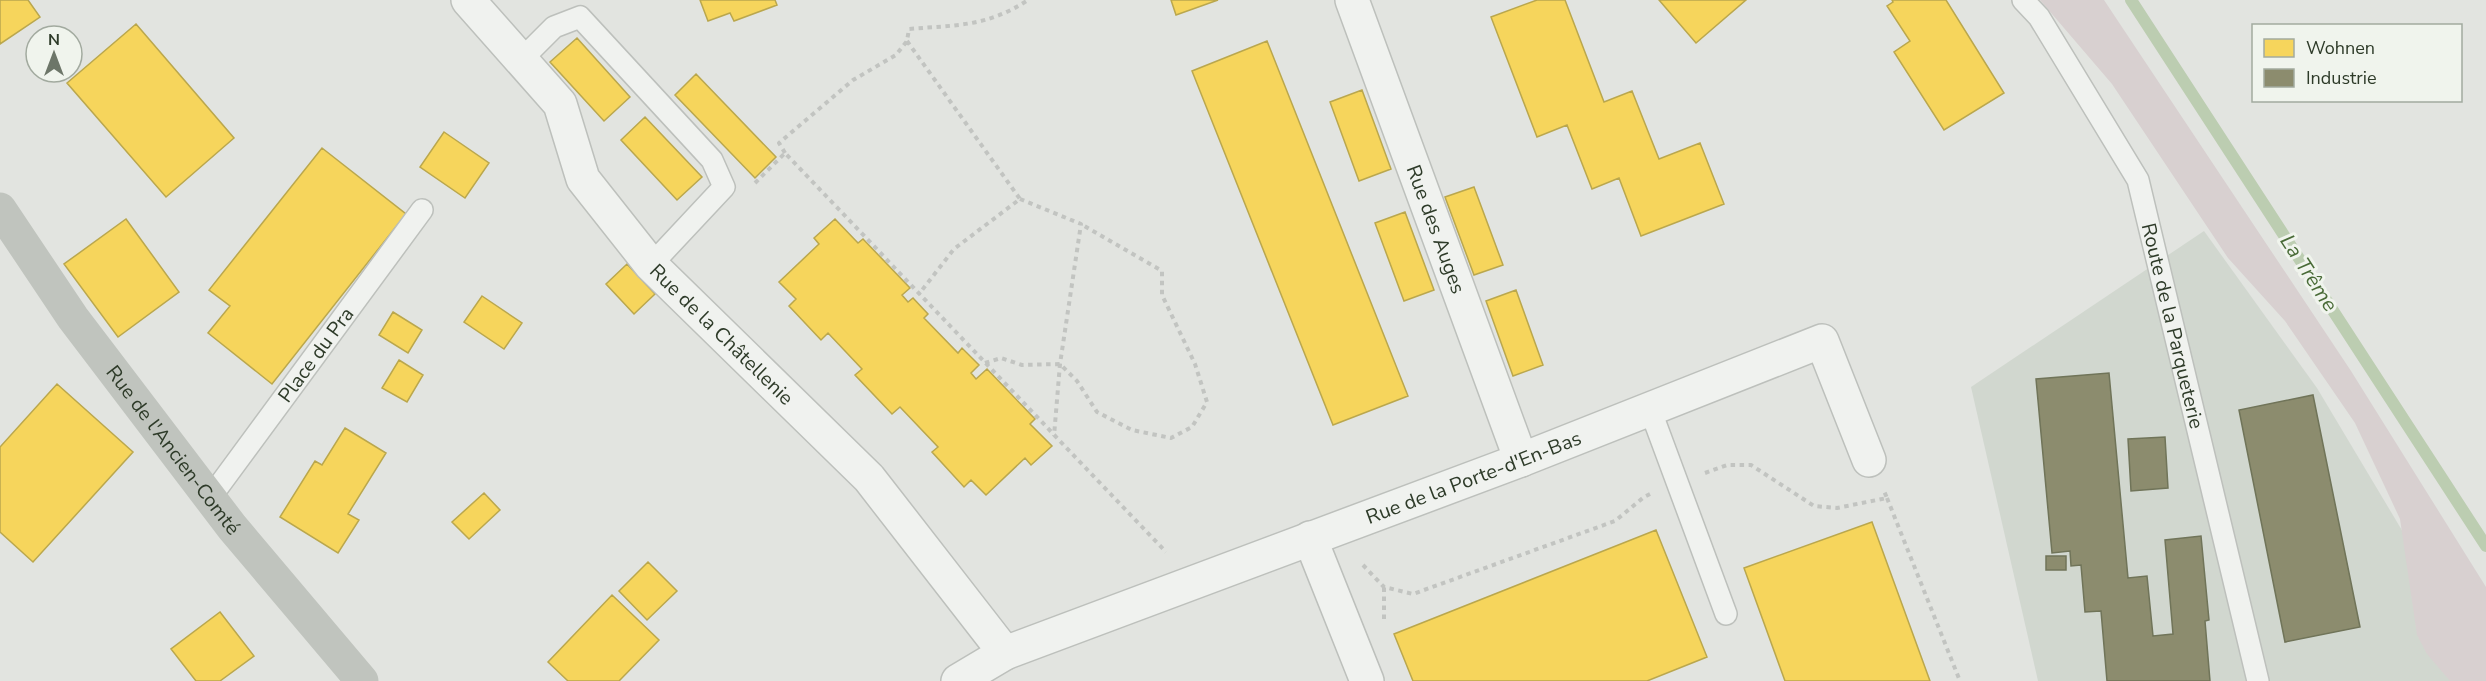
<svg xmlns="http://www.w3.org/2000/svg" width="2486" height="681" font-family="'Nunito Sans',sans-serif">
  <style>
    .built { fill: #d1d7cf }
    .green { fill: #d8d0d0 }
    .homes { fill: #f6d55c; stroke: #baa74d; stroke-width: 1.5 }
    .industry { fill: #8c8c6e; stroke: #707459; stroke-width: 1.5 }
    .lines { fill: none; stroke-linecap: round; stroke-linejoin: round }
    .stream { stroke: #bccdb1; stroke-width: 12 }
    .lane-casing { stroke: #bdc0bc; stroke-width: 24 }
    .street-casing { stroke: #bdc0bc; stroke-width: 36 }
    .path { stroke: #c2c4c1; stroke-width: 4; stroke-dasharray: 4.5 4.5; stroke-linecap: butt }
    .lane { stroke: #f0f2ef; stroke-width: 21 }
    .street { stroke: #f0f2ef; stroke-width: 33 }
    .secondary { stroke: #c0c4be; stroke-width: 33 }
    .labels { text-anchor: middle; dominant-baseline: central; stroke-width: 6; stroke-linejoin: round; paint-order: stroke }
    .street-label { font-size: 20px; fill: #2e3b29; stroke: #f0f4ed }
    .water-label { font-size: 21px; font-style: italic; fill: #496b37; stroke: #f0f4ed }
  </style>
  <rect width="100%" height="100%" fill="#e2e4e0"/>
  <!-- built -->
  <path class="built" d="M 2204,231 L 2317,388 L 2486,671 L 2486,681 L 2038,681 L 1971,387 Z"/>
  <!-- green -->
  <path class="green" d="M 2040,0 L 2104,0 L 2351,371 L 2486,587 L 2486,681 L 2450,681 L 2427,654 L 2417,635 L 2400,519 L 2355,423 L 2285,321 L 2228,258 L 2112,84 Z"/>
  <!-- homes -->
  <path class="homes" d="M 0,0 L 28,0 L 40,17 L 0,44 Z
    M 700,0 L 775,0 L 777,5 L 734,21 L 730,13 L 708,21 Z
    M 1171,0 L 1218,0 L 1176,15 Z
    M 1537,0 L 1565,0 L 1604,102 L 1632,91 L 1659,159 L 1700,143 L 1724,204 L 1641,236 L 1619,178 L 1592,189 L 1567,125 L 1537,137 L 1491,17 Z
    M 1659,0 L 1746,0 L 1696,43 Z
    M 1892,0 L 1946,0 L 2004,93 L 1944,130 L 1894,52 L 1910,41 L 1887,6 L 1893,2 Z
    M 136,24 L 234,138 L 166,197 L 67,83 Z
    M 577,38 L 630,97 L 604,121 L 550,62 Z
    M 1267,41 L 1408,396 L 1333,425 L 1192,71 Z
    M 696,74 L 776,157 L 755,178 L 675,95 Z
    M 1362,90 L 1391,169 L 1359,181 L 1330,102 Z
    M 645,117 L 702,177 L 677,200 L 621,140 Z
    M 444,132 L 489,163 L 465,198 L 420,167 Z
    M 322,148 L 406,214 L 272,384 L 208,333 L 230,306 L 209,290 Z
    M 1474,187 L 1503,265 L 1474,275 L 1445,197 Z
    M 1405,212 L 1434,290 L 1404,301 L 1375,223 Z
    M 126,219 L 179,292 L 118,337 L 64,264 Z
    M 835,219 L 858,243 L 863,239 L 910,288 L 902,295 L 908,302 L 913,298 L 928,314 L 924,318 L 958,353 L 962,348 L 979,365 L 971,373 L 976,379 L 987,369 L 1035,419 L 1030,424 L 1052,446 L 1031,465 L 1025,458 L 986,495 L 971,480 L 964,487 L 932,452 L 938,447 L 900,407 L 892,414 L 855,375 L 862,369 L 828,333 L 821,340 L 789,306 L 796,299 L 779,282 L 819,244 L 814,238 Z
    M 627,264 L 655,294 L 634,314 L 606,284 Z
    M 1516,290 L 1543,365 L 1513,376 L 1486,301 Z
    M 482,296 L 522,323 L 504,349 L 464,322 Z
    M 393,312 L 422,330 L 408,353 L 379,335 Z
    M 399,360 L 423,375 L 407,402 L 382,388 Z
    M 57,384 L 133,452 L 33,562 L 0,532 L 0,447 Z
    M 345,428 L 386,453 L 348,514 L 359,520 L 338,553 L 280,517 L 315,461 L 322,465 Z
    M 484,493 L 500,510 L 469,539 L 452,522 Z
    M 1872,522 L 1930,681 L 1785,681 L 1744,568 Z
    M 1656,530 L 1707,657 L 1647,681 L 1413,681 L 1394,634 Z
    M 648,562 L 677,591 L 647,620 L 619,591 Z
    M 612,595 L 659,640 L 619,681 L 568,681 L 548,662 Z
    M 220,612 L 254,656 L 220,681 L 196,681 L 171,649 Z"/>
  <!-- industry -->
  <path class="industry" d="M 2109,373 L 2128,578 L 2147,576 L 2153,636 L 2173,634 L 2165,540 L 2201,536 L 2209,620 L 2205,621 L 2210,681 L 2107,681 L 2101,611 L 2085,612 L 2081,565 L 2071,566 L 2070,551 L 2052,553 L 2036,379 Z
    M 2313,395 L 2360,627 L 2285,642 L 2239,410 Z
    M 2165,437 L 2168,488 L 2131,491 L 2128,439 Z
    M 2046,556 L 2066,556 L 2066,570 L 2046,570 Z"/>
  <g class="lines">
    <!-- stream -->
    <path class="stream" d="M 2131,0 L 2486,546"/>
    <!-- lane casing -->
    <g class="lane-casing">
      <g id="lane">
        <path id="s1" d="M 2023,0 L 2039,17 L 2138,180 L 2258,681"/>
        <path d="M 521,60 L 554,27 L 580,17 L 712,160 L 724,187 L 651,265"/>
        <path d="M 1650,409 L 1726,614"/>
        <path id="s2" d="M 210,498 L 422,210"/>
      </g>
    </g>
    <!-- street casing -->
    <g class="street-casing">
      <g id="street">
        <path id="s3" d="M 468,0 L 560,104 L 583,179 L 651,265 L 869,478 L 1005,653"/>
        <path id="s4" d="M 1352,0 L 1521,460"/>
        <path d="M 1310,538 L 1367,681"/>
        <path id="s5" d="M 958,681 L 1005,653 L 1521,460 L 1822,341 L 1869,460"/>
      </g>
    </g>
    <!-- path -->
    <path class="path" d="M 907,41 L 1020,199 L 954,249 L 919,294
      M 785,153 L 779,143 L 853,80 L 896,55 L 907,41 L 909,29 C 956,25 987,27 1028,0
      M 755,183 L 785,153 L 1166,552
      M 1020,199 L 1081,224 L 1060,364 L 1054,436
      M 985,363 L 1001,358 L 1022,365 L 1060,364 L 1077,381 L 1097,412 L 1132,430 L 1171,438 L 1192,427 L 1207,402 L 1195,364 L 1162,295 L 1162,271 L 1081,224
      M 1705,473 L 1727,465 L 1751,465 L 1814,506 L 1837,508 L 1887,498 L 1884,491
      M 1887,498 L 1960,681
      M 1363,565 L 1384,587 L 1413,594 L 1615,521 L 1644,497 L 1650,494
      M 1384,619 L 1384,587"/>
    <!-- lane -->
    <use href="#lane" class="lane"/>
    <!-- street -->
    <use href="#street" class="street"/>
    <!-- secondary -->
    <path class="secondary" id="s6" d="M 0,209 L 73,318 L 232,527 L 362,681"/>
  </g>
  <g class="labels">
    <!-- street labels -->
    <g class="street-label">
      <text stroke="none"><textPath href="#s4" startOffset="244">Rue des Auges</textPath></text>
      <text stroke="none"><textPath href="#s1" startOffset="364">Route de la Parqueterie</textPath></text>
      <text stroke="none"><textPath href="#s3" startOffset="426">Rue de la Châtellenie</textPath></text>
      <text stroke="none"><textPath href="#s2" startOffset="178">Place du Pra</textPath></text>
      <text stroke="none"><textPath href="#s6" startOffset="297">Rue de l'Ancien-Comté</textPath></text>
      <text stroke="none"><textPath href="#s5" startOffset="555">Rue de la Porte-d'En-Bas</textPath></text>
    </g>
    <!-- water labels -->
    <g class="water-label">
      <text transform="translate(2309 273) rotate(57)">La Trême</text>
    </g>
  </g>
  <!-- legend -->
  <rect x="2252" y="24" width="210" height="78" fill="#f0f4ed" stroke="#a2aa9f" stroke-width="1.5"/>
  <rect x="2264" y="39" width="30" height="18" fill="#f6d55c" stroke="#a2aa9f" stroke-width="1.5"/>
  <text x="2306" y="54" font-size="18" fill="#2e3b29">Wohnen</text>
  <rect x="2264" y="69" width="30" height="18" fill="#8c8c6e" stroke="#a2aa9f" stroke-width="1.5"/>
  <text x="2306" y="84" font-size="18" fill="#2e3b29">Industrie</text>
  <!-- north arrow -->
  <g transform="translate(54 54)"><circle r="28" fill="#f0f4ed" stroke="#a2aa9f" stroke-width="1.5"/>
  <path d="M0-4.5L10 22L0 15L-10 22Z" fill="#6d7669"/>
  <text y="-9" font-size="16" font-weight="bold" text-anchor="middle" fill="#2e3b29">N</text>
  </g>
</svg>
